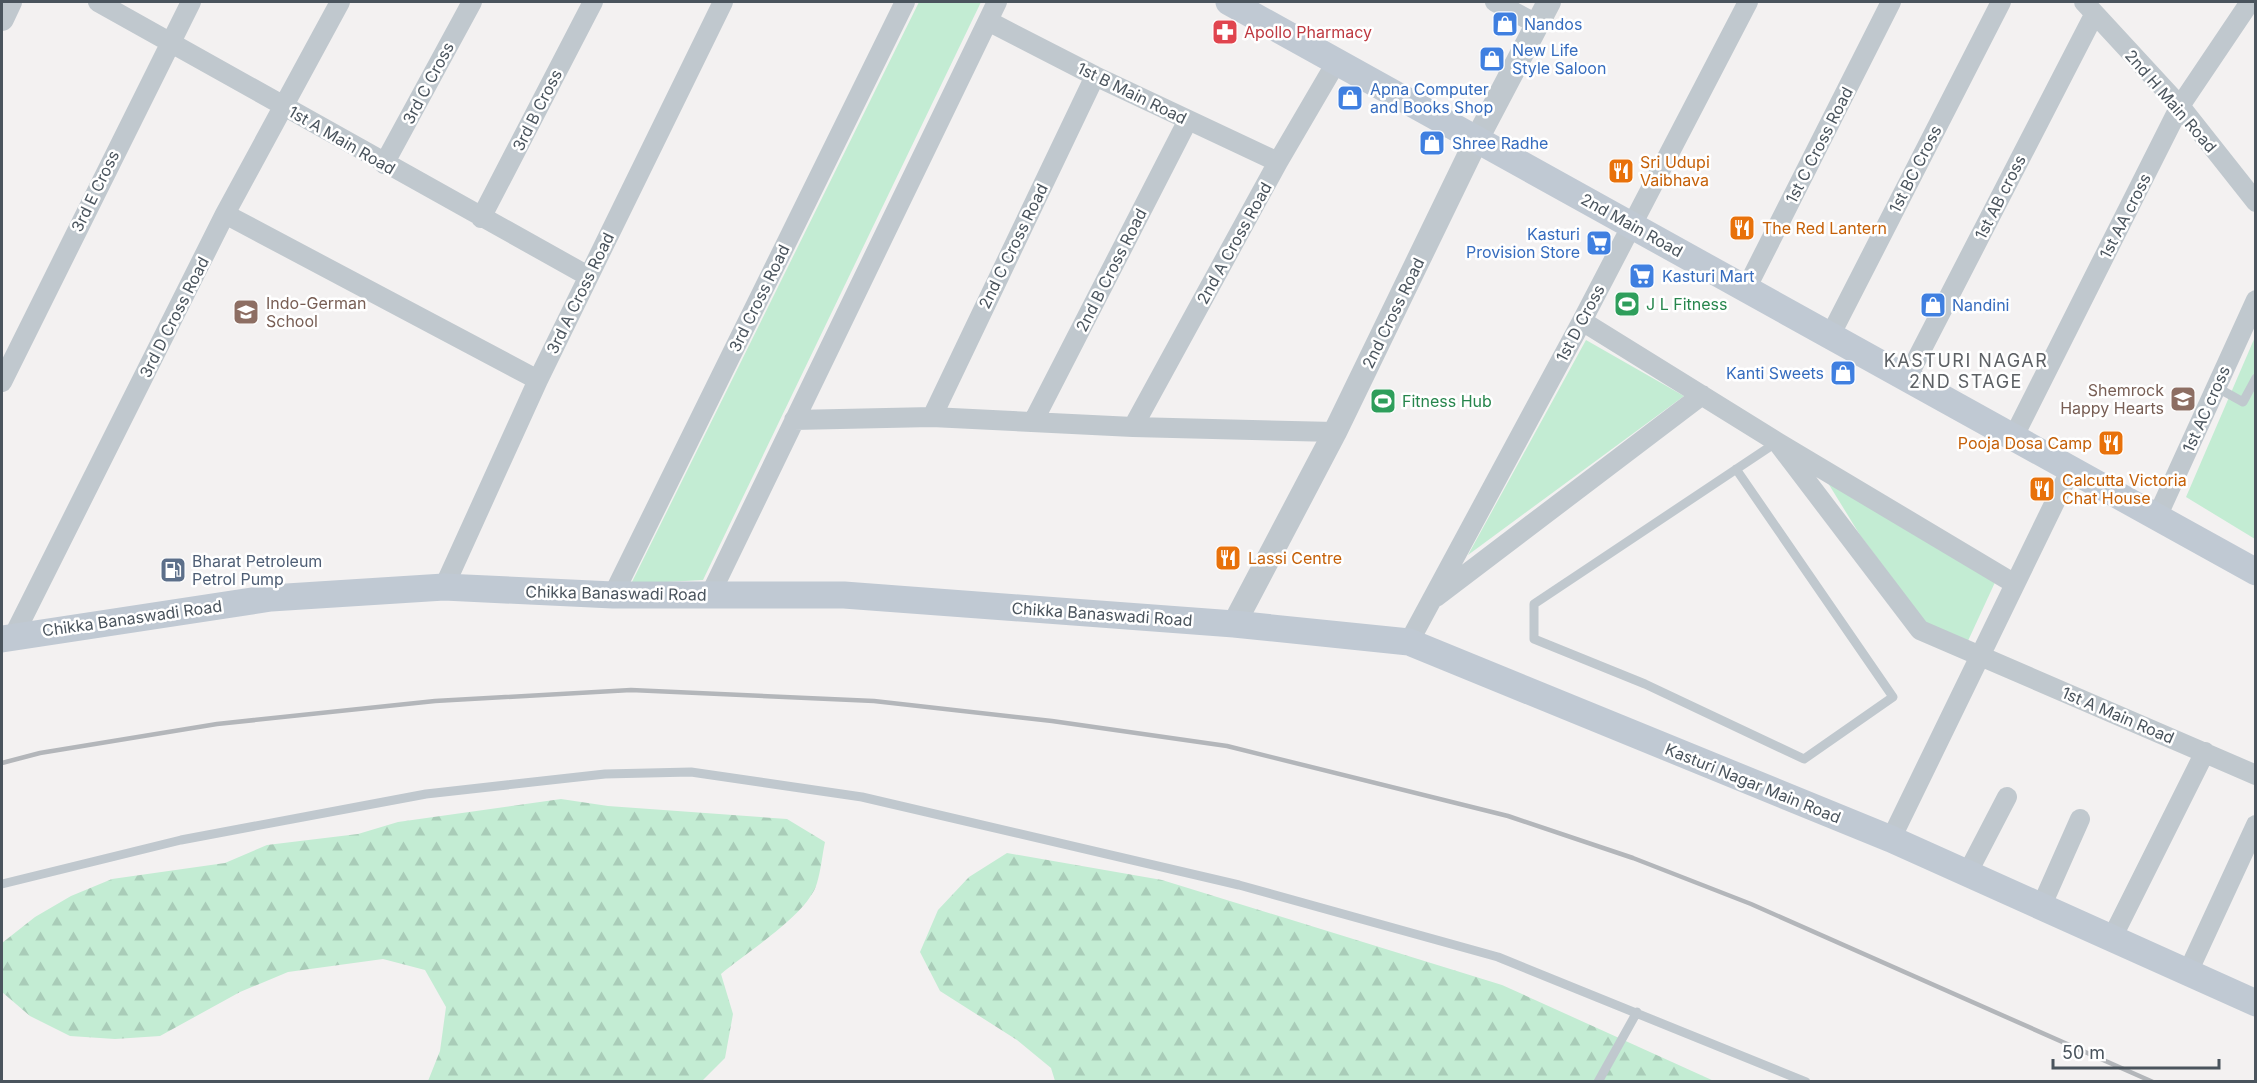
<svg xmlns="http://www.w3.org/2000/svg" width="2257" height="1083" font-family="Inter,sans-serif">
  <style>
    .forest { fill: url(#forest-firs) }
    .park { fill: #c3ecd3 }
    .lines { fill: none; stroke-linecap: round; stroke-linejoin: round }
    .service { stroke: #c0c8ce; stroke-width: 9 }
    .minor { stroke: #c0c8ce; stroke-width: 20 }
    .tertiary { stroke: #c0c8ce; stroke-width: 24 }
    .secondary { stroke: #c0c9d3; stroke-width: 27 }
    .rail { stroke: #b3b6ba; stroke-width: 4.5 }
    .labels { text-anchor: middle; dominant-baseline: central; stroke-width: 5; stroke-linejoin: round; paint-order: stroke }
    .shop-label { font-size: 16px; fill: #366cbe; stroke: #fff; text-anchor: start }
    .health-label { font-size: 16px; fill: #be3a42; stroke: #fff; text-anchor: start }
    .street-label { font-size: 16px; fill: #4a545d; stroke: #fff }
    .food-label { font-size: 16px; fill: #c56008; stroke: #fff; text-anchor: start }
    .education-label { font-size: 16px; fill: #785e54; stroke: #fff; text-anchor: start }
    .leisure-label { font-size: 16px; fill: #27864d; stroke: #fff; text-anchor: start }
    .service-label { font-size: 16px; fill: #4e5e75; stroke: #fff; text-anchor: start }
    .neighbourhood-label { font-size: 18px; letter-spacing: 1.5px; fill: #5d6165; stroke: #fff }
  </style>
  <defs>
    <pattern id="forest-firs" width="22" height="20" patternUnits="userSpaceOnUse" patternTransform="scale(1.5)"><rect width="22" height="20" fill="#c3ecd3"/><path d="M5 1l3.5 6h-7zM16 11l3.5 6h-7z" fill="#a9ccb8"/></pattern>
  </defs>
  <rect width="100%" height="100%" fill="#f3f1f1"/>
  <!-- forest -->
  <path class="forest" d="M 561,799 L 608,806 L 787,819 L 825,842 C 822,856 821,870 817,883 C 808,915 746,952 721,974 L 733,1014 L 725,1058 L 702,1081 L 428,1081 L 440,1051 L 446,1007 L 425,970 L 383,959 L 288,972 L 240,992 L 160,1036 L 115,1039 L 70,1036 L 30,1016 L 2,992 L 2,943 L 35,917 L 71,896 L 112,879 L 225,863 L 267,845 L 358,834 L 398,822 Z
    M 1007,853 L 1162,880 L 1502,985 L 1714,1081 L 1055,1081 L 1051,1068 L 1017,1040 L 940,991 L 920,952 L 938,910 L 969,877 Z"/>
  <!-- park -->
  <path class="park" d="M 919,2 L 981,2 L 703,580 L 631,584 Z
    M 2255,337 L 2255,539 L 2186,497 Z
    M 1586,340 L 1684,396 L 1468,555 Z
    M 1828,483 L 1997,578 L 1967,643 L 1925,622 L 1860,535 Z"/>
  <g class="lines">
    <!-- service -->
    <path class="service" d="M 2216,387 L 2243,402 L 2256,378
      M 1736,469 L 1893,697 L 1804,759 L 1645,684 L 1534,639 L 1534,604 L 1777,442
      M 2,884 L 181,840 L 426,794 L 605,774 L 691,772 L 862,797 L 1239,885 L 1498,957 L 1806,1082
      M 1598,1082 L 1637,1012"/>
    <!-- minor -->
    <path class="minor" d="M 98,2 L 588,276
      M 1495,2 L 1537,24
      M 2084,2 L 2180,106 L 2256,202
      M 988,21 L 1095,76 L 1278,162
      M 384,164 L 472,2
      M 225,214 L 538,380
      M 481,218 L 593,2
      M 1746,289 L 1891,2
      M 1582,321 L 1777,442 L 2015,584
      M 1830,336 L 2001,2
      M 1907,378 L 2094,15
      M 2,382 L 191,2
      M 932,417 L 1095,76
      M 794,420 L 932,417 L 1133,427 L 1335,432
      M 1034,420 L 1188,120
      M 1133,427 L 1278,162 L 1337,61
      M 2013,438 L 2180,106 L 2250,2
      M 1777,442 L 1920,630 L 2256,775
      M 2157,517 L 2256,300
      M 444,587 L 538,380 L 723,2
      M 613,595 L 905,2
      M 710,595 L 997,2
      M 1436,597 L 1702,395
      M 14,635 L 225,214 L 340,2
      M 1409,642 L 1582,321 L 1748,2
      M 1891,839 L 2071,469
      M 1967,874 L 2007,797
      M 2041,907 L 2080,819
      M 2112,938 L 2205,752
      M 2188,972 L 2256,825"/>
    <!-- tertiary -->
    <path class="tertiary" d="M 2,19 L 10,2
      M 1234,624 L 1335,432 L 1477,139 L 1549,2"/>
    <!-- secondary -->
    <path class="secondary" d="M 1229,2 L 2256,572
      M 2,639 L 271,598 L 444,587 L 613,595 L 844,595 L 1234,624 L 1409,642 L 1891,839 L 2256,1003"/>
    <!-- rail -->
    <path class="rail" d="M 2,763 L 40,753 L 217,724 L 435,701 L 631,690 L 874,701 L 1052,721 L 1227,746 L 1508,816 L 1633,858 L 1751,904 L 2153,1082"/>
  </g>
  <!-- icons -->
  <defs>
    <g id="shop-square" transform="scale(1.35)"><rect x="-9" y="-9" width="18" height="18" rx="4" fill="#3f7fe0" stroke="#fff"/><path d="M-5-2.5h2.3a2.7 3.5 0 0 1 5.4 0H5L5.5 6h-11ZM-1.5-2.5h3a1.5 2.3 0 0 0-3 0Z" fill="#fff"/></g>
    <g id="pharmacy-square" transform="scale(1.35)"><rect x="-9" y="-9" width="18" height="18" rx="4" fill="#e0444e" stroke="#fff"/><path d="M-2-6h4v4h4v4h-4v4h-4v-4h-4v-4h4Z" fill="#fff"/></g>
    <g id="restaurant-square" transform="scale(1.35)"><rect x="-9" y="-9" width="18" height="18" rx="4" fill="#e8710a" stroke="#fff"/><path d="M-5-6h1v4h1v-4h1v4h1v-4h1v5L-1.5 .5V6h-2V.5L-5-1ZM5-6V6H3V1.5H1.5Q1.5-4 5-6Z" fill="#fff"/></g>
    <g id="supermarket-square" transform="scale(1.35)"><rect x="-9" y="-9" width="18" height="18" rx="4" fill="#3f7fe0" stroke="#fff"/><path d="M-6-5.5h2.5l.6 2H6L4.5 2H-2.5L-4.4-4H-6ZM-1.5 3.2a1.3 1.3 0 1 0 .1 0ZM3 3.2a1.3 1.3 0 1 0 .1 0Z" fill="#fff"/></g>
    <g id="stadium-square" transform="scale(1.35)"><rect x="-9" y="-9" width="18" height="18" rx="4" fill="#2e9e5b" stroke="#fff"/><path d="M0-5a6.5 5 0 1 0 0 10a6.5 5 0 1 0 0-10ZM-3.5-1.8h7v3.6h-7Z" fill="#fff"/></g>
    <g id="school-square" transform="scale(1.35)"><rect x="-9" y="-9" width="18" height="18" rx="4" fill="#8d6e63" stroke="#fff"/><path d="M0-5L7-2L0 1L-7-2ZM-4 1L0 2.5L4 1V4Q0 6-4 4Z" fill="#fff"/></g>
    <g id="fuel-square" transform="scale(1.35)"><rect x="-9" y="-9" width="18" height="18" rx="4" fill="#5c6f8a" stroke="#fff"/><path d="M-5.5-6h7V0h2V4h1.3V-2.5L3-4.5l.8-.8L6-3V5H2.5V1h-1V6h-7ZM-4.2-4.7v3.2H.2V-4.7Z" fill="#fff"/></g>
  </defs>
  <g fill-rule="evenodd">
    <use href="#shop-square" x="1505" y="24"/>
    <use href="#pharmacy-square" x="1225" y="32"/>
    <use href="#shop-square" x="1492" y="59"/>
    <use href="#shop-square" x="1350" y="98"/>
    <use href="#shop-square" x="1432" y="143"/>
    <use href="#restaurant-square" x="1621" y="171"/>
    <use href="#restaurant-square" x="1742" y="228"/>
    <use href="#supermarket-square" x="1599" y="243"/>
    <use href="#supermarket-square" x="1642" y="276"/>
    <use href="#stadium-square" x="1627" y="304"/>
    <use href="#shop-square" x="1933" y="305"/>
    <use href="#school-square" x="246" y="312"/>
    <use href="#shop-square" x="1843" y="373"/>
    <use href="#school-square" x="2183" y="399"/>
    <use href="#stadium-square" x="1383" y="401"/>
    <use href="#restaurant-square" x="2111" y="443"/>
    <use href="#restaurant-square" x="2042" y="489"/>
    <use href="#restaurant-square" x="1228" y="558"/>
    <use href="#fuel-square" x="173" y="570"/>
  </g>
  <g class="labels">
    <!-- shop labels -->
    <g class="shop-label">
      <text x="1524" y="24">Nandos</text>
      <text x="1512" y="50">New Life<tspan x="1512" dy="18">Style Saloon</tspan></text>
      <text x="1370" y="89">Apna Computer<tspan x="1370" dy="18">and Books Shop</tspan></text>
      <text x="1452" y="143">Shree Radhe</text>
      <text x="1580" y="234" text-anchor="end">Kasturi<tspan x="1580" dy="18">Provision Store</tspan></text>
      <text x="1662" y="276">Kasturi Mart</text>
      <text x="1952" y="305">Nandini</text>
      <text x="1824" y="373" text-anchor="end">Kanti Sweets</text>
    </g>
    <!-- health labels -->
    <g class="health-label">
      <text x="1244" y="32">Apollo Pharmacy</text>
    </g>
    <!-- street labels -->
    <g class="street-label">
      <text transform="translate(428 83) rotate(-62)">3rd C Cross</text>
      <text transform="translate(1132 93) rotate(26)">1st B Main Road</text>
      <text transform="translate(2171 101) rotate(49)">2nd H Main Road</text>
      <text transform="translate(537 110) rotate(-63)">3rd B Cross</text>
      <text transform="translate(342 140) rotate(30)">1st A Main Road</text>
      <text transform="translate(1819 145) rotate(-63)">1st C Cross Road</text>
      <text transform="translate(1915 169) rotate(-63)">1st BC Cross</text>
      <text transform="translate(95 191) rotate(-64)">3rd E Cross</text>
      <text transform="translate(2000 197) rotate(-63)">1st AB cross</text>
      <text transform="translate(2125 216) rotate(-63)">1st AA cross</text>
      <text transform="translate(1632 225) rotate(29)">2nd Main Road</text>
      <text transform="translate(1234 243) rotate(-61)">2nd A Cross Road</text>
      <text transform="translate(1013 246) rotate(-64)">2nd C Cross Road</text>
      <text transform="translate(1111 270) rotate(-63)">2nd B Cross Road</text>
      <text transform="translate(580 293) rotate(-64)">3rd A Cross Road</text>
      <text transform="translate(759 298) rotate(-64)">3rd Cross Road</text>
      <text transform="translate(1393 313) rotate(-64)">2nd Cross Road</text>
      <text transform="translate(174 317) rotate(-63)">3rd D Cross Road</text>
      <text transform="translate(1580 323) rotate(-62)">1st D Cross</text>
      <text transform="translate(2206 409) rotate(-66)">1st AC cross</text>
      <text transform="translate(616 593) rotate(1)">Chikka Banaswadi Road</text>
      <text transform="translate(1102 614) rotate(4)">Chikka Banaswadi Road</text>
      <text transform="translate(132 618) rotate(-8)">Chikka Banaswadi Road</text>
      <text transform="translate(2118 715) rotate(23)">1st A Main Road</text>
      <text transform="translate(1753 783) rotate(22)">Kasturi Nagar Main Road</text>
    </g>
    <!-- food labels -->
    <g class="food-label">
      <text x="1640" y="162">Sri Udupi<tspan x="1640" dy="18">Vaibhava</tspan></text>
      <text x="1762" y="228">The Red Lantern</text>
      <text x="2092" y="443" text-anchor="end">Pooja Dosa Camp</text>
      <text x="2062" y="480">Calcutta Victoria<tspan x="2062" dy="18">Chat House</tspan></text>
      <text x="1248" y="558">Lassi Centre</text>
    </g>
    <!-- education labels -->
    <g class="education-label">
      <text x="266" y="303">Indo-German<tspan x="266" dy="18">School</tspan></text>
      <text x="2164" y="390" text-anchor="end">Shemrock<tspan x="2164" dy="18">Happy Hearts</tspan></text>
    </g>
    <!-- leisure labels -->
    <g class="leisure-label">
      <text x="1646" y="304">J L Fitness</text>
      <text x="1402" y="401">Fitness Hub</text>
    </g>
    <!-- service labels -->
    <g class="service-label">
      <text x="192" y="561">Bharat Petroleum<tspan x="192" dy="18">Petrol Pump</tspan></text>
    </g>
    <!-- neighbourhood labels -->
    <g class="neighbourhood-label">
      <text x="1966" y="360">KASTURI NAGAR<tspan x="1966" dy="21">2ND STAGE</tspan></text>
    </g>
  </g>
  <!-- border -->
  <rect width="2257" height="1083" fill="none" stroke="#4a545d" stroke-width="6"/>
  <!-- scale -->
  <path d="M2053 1059v9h166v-9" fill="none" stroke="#4a545d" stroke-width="3"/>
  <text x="2062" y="1059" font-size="18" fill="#4a545d" stroke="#ffffff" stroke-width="4.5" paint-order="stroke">50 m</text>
</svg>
